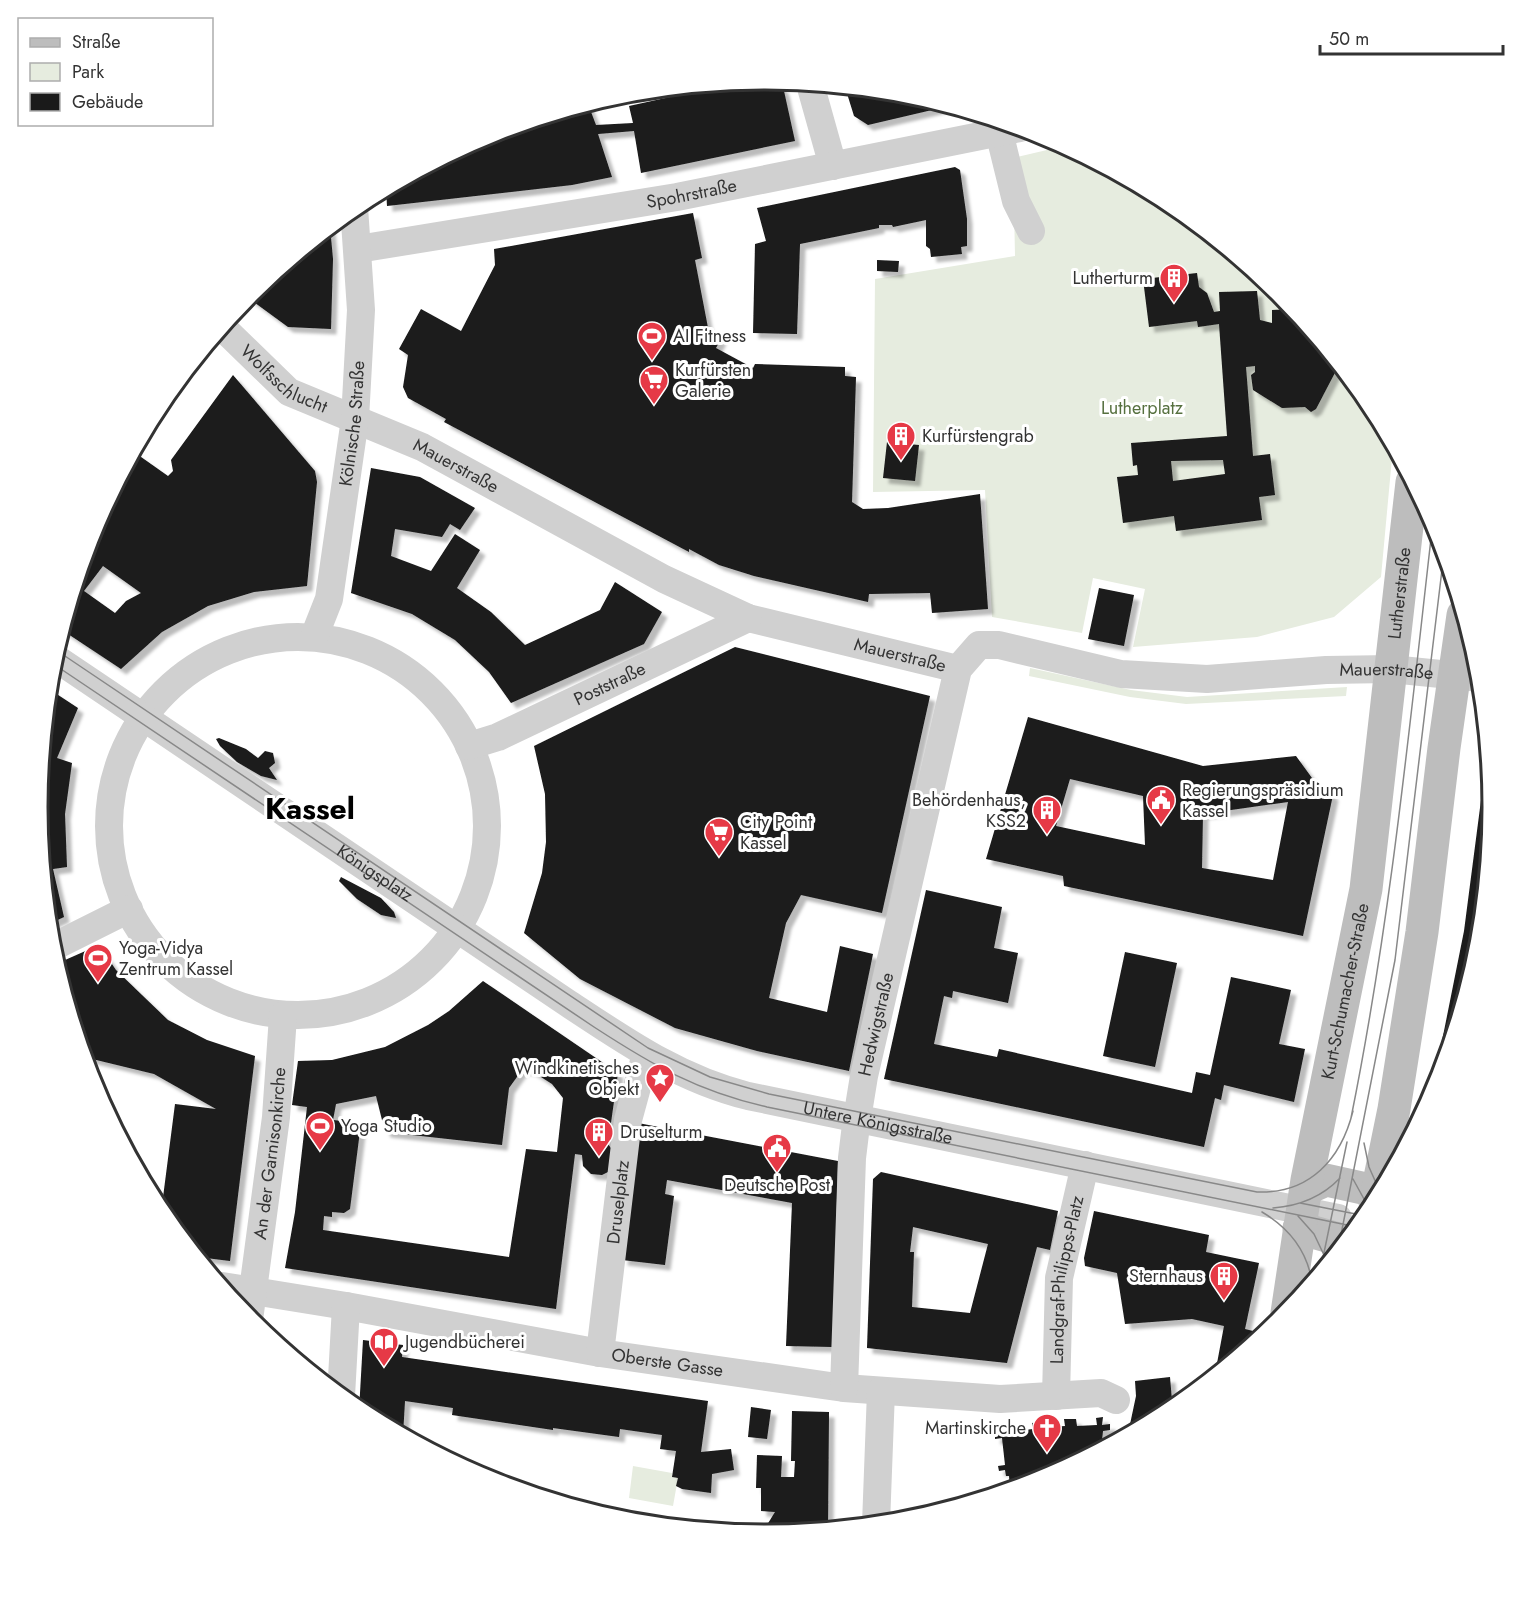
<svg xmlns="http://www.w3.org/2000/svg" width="1530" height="1614" font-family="Jost,sans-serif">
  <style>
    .green { fill: #e6ecdf }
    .building { fill: #1a1a1a; fill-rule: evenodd; filter: url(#shadow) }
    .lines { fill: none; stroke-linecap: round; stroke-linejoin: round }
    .street { stroke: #d0d0d0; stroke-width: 28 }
    .secondary { stroke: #bdbdbd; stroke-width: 33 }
    .tram { stroke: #888; stroke-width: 1.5 }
    .labels { text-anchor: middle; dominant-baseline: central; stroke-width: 6; stroke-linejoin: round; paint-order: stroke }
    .street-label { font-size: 18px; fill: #333; stroke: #fff }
    .poi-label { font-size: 18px; fill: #333; stroke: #fff; text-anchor: start }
    .park-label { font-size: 18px; fill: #56703f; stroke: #fff }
    .town-label { font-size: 30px; font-weight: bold; fill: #000; stroke: #fff }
    .rim { fill: none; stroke: #333; stroke-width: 3 }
  </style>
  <defs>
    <filter id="shadow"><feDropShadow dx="5.5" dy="5.5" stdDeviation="1.5" flood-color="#0004"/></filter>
  </defs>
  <rect width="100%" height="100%" fill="#fff"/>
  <!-- green -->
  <path class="green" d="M 1064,146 L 1169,202 L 1280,293 L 1370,403 L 1393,447 L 1381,577 L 1334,617 L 1257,637 L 1133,647 L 1145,589 L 1093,578 L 1082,633 L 992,617 L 985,490 L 873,492 L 875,279 L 1015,256 L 1013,158 Z
    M 1030,668 L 1131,690 L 1187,697 L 1347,687 L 1346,696 L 1186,704 L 1130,697 L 1029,676 Z
    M 633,1466 L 672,1473 L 672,1477 L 678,1478 L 673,1506 L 629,1498 Z"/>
  <!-- building -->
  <path class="building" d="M 765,80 L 779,81 L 784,91 L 795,141 L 641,173 L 634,131 L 598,134 L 612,177 L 572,185 L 387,206 L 386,189 L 487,135 L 588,104 L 596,125 L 633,123 L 629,106 L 711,88 L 710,85 Z
    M 845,87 L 907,94 L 949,106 L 868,125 L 854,116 Z
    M 955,167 L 960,170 L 967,219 L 967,246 L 961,247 L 962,254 L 931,257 L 930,249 L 926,246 L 926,220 L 893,227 L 892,225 L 879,225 L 879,228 L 800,244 L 797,334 L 753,333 L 755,244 L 766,241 L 757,208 Z
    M 693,213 L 702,258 L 695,260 L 709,333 L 721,339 L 716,348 L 753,368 L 755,364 L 845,367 L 845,376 L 856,377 L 852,502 L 863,509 L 888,508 L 980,494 L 988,609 L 932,613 L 930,593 L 869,594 L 868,602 L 754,576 L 719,565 L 689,549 L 689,552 L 444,422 L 446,419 L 408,398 L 403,387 L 408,355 L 399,349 L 421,309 L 461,331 L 495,265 L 494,249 Z
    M 330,227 L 333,259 L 331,329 L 288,327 L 247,297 Z
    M 877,260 L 899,261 L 898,272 L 877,271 Z
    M 1197,273 L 1199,287 L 1207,293 L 1214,312 L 1220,311 L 1219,292 L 1257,291 L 1260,320 L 1272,323 L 1272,310 L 1293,309 L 1310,330 L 1310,336 L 1315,336 L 1339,365 L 1316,409 L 1311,412 L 1305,407 L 1282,408 L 1253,390 L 1251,375 L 1255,372 L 1255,366 L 1246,367 L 1253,456 L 1270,454 L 1275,495 L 1259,497 L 1262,520 L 1176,531 L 1174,516 L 1123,523 L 1117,477 L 1138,475 L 1137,465 L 1133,466 L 1131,443 L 1227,436 L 1219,324 L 1198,327 L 1197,321 L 1149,327 L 1143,279 ZM 1223,460 L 1225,474 L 1173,481 L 1171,461 Z
    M 233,375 L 315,471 L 317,482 L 307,586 L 254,592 L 208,606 L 162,632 L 121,669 L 62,630 L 93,528 L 134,452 L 168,476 L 173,471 L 171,460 ZM 103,566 L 141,593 L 126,601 L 115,613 L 84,591 Z
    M 887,442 L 919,445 L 915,481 L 883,478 Z
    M 371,468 L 420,477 L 475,508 L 460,530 L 450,524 L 442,537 L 395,529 L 391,556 L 431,571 L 455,534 L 480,550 L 457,588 L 491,612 L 525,645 L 600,610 L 615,582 L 662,612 L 644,644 L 511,703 L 489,672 L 455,640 L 412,614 L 351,593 Z
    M 1099,588 L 1134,595 L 1124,646 L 1088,639 Z
    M 735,647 L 930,696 L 882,913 L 801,895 L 786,923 L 769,998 L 827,1012 L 840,946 L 873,954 L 849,1071 L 757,1051 L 675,1028 L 580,979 L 524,933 L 542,873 L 546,842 L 545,794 L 534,746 Z
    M 49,689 L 78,708 L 57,758 L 72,763 L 65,814 L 67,867 L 53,869 L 64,917 L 49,924 L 38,807 Z
    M 1028,717 L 1203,766 L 1296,756 L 1312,778 L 1333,795 L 1303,936 L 1064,886 L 1063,876 L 986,859 ZM 1070,779 L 1143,796 L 1145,845 L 1056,826 ZM 1288,802 L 1273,880 L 1202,868 L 1203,814 Z
    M 219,738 L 246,749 L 258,758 L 265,751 L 273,753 L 275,763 L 269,768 L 277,780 L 261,776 L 237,762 L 220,746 L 216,739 Z
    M 1487,754 L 1492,807 L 1478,949 L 1437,1086 L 1431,1096 L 1464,931 Z
    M 341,877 L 381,898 L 394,912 L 396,918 L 381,915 L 357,899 L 339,881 Z
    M 926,890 L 1002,907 L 994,948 L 1018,953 L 1008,1003 L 953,991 L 952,998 L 944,996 L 934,1044 L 997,1057 L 999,1049 L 1192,1093 L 1196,1072 L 1210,1075 L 1231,977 L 1291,990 L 1279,1044 L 1305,1049 L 1294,1102 L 1224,1085 L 1221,1100 L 1215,1098 L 1204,1147 L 884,1079 Z
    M 99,945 L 116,970 L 168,1020 L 207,1040 L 255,1056 L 230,1261 L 198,1257 L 161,1213 L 175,1104 L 216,1109 L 154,1074 L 84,1057 L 56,964 Z
    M 1125,952 L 1177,963 L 1155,1067 L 1103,1056 Z
    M 483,981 L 618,1073 L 608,1144 L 613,1151 L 610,1171 L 602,1175 L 591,1174 L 583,1166 L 582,1155 L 575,1154 L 556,1309 L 285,1268 L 295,1212 L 307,1107 L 292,1105 L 298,1061 L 332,1060 L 385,1047 L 428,1025 L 449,1011 ZM 522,1070 L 530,1070 L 552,1084 L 563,1098 L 557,1152 L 526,1149 L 509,1257 L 323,1230 L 324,1216 L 332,1217 L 332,1212 L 344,1213 L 350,1209 L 361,1123 L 333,1120 L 336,1104 L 376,1096 L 385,1132 L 502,1145 L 509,1088 Z
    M 638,1123 L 838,1161 L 833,1347 L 786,1346 L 792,1203 L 667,1180 L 665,1194 L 674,1196 L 665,1265 L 622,1260 Z
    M 881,1172 L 1058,1211 L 1050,1250 L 1037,1247 L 1007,1363 L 867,1348 L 873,1179 ZM 913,1227 L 988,1244 L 970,1313 L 912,1307 L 914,1252 L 910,1252 Z
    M 1094,1211 L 1209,1235 L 1206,1252 L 1259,1263 L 1245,1329 L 1257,1332 L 1256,1341 L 1215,1374 L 1224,1326 L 1192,1319 L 1125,1324 L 1117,1273 L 1085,1266 L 1084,1258 Z
    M 363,1340 L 403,1345 L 402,1357 L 708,1401 L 701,1452 L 731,1449 L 734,1470 L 712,1474 L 711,1493 L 682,1489 L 676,1486 L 678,1478 L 672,1477 L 676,1451 L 660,1449 L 662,1435 L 620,1429 L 619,1437 L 553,1428 L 553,1430 L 452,1415 L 453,1408 L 405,1401 L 403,1435 L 359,1411 Z
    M 1170,1377 L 1172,1401 L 1181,1402 L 1169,1412 L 1134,1431 L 1129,1429 L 1136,1396 L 1135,1381 Z
    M 751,1407 L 771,1410 L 767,1439 L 748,1437 Z
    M 792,1411 L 829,1412 L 828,1528 L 764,1534 L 762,1533 L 775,1512 L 761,1511 L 761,1488 L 756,1488 L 757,1455 L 782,1456 L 781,1477 L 794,1477 L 795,1461 L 791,1461 Z
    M 1103,1417 L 1102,1425 L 1110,1424 L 1110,1430 L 1103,1431 L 1102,1440 L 1109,1439 L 1109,1444 L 1043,1479 L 1010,1489 L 1009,1476 L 1006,1476 L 1005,1470 L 999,1471 L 998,1466 L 1005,1465 L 1002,1438 L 995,1439 L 995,1434 L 1002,1433 L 1000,1427 L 1006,1426 L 1007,1432 L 1033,1429 L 1032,1423 L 1038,1422 L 1038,1428 L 1065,1426 L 1064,1419 L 1076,1419 L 1077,1426 L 1097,1425 L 1096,1418 Z
    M 696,1522 L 722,1527 L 721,1530 L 695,1528 Z"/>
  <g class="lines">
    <!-- street -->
    <g class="street">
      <path d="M 810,84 L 833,166"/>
      <path d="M 999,132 L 1016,201 L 1031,231"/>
      <path id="s1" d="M 358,249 L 677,197 L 1020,128"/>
      <path id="s2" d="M 222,327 L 289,392 L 422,447 L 664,579 L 748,618 L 958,669"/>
      <circle cx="298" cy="826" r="189"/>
      <path id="s3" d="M 314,637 L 329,599 L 355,419 L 361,310 L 354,207"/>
      <path id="s4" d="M 54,657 L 566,1002 C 625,1041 679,1079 748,1096 L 1338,1218"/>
      <path id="s5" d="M 469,746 L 498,737 L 748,618"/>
      <path d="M 51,948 L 129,909"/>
      <path id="s6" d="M 222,1286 L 346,1306 L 600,1353 L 844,1388 L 1000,1399 L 1101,1393 L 1116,1400"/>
      <path id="s7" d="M 249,1320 L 276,1117 L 283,1016"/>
      <path id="s8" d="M 600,1353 L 628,1120 L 646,1054"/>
      <path id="s9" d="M 844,1388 L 852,1158 L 856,1125 L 864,1076 L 958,669 L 979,645 L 999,645 L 1121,674 L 1207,679 L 1326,670 L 1391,669 L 1480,678"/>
      <path d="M 341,1396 L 346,1306"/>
      <path id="s10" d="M 1056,1396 L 1059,1278 L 1085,1165"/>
      <path d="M 876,1524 L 881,1391"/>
    </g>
    <!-- secondary -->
    <g class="secondary">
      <path d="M 1306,1189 L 1326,1180 L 1380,1192"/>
      <path d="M 1375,1202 L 1394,1109 L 1422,932 L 1444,748 L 1463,615"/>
      <path d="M 1299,1228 L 1345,1241"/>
      <path id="s11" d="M 1287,1313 L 1307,1180 L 1366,889 L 1412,482"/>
    </g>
    <!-- tram -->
    <path class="tram" d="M 56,650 L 648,1048 L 710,1077 L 769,1094 L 1257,1192 C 1310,1194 1341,1159 1353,1111
      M 52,663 L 594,1027 C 654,1066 697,1091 767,1107 L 1357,1227
      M 1351,1118 C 1391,920 1410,721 1433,521
      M 1364,1143 L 1369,1167 L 1380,1192
      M 1353,1179 L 1370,1210
      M 1300,1203 L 1366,1216
      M 1273,1208 C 1299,1206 1322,1197 1340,1178
      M 1262,1212 C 1289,1228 1307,1250 1312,1282
      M 1298,1216 L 1314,1234 L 1324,1255
      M 1338,1250 L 1395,960 L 1444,553
      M 1320,1272 L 1347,1142"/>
  </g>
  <!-- icons -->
  <defs>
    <g id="building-pin" transform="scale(1.5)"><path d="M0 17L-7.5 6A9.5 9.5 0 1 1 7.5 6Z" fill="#e63946" stroke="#fff"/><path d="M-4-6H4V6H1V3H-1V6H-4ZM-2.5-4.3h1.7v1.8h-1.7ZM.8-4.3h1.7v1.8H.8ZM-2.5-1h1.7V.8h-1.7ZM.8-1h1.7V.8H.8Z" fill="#fff"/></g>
    <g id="stadium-pin" transform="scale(1.5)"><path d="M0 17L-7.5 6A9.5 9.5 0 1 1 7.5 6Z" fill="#e63946" stroke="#fff"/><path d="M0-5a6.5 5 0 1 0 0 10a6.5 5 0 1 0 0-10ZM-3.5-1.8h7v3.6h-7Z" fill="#fff"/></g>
    <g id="supermarket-pin" transform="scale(1.5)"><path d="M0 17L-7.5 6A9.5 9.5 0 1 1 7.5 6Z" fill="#e63946" stroke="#fff"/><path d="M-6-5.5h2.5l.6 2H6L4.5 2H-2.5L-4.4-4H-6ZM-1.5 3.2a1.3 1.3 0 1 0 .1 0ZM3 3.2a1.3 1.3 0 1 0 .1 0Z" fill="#fff"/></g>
    <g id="civic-pin" transform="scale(1.5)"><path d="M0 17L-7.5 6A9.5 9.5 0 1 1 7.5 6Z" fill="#e63946" stroke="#fff"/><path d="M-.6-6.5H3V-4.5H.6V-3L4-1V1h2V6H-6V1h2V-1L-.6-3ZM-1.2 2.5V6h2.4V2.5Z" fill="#fff"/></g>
    <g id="sight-pin" transform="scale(1.5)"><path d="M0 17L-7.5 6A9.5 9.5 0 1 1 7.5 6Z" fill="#e63946" stroke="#fff"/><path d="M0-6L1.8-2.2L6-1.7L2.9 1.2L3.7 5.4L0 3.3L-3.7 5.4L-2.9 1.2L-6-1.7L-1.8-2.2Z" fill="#fff"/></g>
    <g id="library-pin" transform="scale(1.5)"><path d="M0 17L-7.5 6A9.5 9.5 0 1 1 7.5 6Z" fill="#e63946" stroke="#fff"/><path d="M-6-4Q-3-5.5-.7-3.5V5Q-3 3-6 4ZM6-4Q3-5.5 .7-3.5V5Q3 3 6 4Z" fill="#fff"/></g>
    <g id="church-pin" transform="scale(1.5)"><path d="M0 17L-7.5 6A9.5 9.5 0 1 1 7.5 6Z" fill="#e63946" stroke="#fff"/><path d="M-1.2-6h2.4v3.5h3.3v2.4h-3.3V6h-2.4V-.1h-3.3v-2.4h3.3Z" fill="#fff"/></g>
  </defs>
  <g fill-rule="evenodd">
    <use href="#building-pin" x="1174" y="278"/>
    <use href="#stadium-pin" x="652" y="336"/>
    <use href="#supermarket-pin" x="654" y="380"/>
    <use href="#building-pin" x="901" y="436"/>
    <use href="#civic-pin" x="1161" y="800"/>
    <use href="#building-pin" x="1047" y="810"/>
    <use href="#supermarket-pin" x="719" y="832"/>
    <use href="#stadium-pin" x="98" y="958"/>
    <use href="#sight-pin" x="660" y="1078"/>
    <use href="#stadium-pin" x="320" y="1126"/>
    <use href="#building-pin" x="599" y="1132"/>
    <use href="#civic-pin" x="777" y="1148"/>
    <use href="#building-pin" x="1224" y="1276"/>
    <use href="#library-pin" x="384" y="1342"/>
    <use href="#church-pin" x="1047" y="1428"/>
  </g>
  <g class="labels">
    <!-- street labels -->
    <g class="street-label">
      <text stroke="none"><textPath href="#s1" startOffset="338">Spohrstraße</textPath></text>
      <text stroke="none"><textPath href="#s2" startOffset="82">Wolfsschlucht</textPath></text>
      <text stroke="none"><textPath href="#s3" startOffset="218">Kölnische Straße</textPath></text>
      <text stroke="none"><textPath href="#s2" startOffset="276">Mauerstraße</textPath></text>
      <text stroke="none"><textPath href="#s11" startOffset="729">Lutherstraße</textPath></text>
      <text stroke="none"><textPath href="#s2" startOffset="762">Mauerstraße</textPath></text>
      <text stroke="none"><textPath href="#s9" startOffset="1174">Mauerstraße</textPath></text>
      <text stroke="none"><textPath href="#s5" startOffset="154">Poststraße</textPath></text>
      <text stroke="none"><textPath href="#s4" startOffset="387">Königsplatz</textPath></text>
      <text stroke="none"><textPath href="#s11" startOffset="327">Kurt-Schumacher-Straße</textPath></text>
      <text stroke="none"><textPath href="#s9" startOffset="366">Hedwigstraße</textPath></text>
      <text stroke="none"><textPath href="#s4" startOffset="956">Untere Königsstraße</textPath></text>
      <text stroke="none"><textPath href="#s7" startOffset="168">An der Garnisonkirche</textPath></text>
      <text stroke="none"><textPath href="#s8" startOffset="152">Druselplatz</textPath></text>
      <text stroke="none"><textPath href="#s10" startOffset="117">Landgraf-Philipps-Platz</textPath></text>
      <text stroke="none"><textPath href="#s6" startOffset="452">Oberste Gasse</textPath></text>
    </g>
    <!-- poi labels -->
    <g class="poi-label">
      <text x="1153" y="278" text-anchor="end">Lutherturm</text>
      <text x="673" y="336">AI Fitness</text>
      <text x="675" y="370">Kurfürsten<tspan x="675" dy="21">Galerie</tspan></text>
      <text x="922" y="436">Kurfürstengrab</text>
      <text x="1182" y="790">Regierungspräsidium<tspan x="1182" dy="21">Kassel</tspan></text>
      <text x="1026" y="800" text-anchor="end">Behördenhaus,<tspan x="1026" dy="21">KSS2</tspan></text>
      <text x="740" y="822">City Point<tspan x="740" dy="21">Kassel</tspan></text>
      <text x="119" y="948">Yoga-Vidya<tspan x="119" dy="21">Zentrum Kassel</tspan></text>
      <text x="639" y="1068" text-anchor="end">Windkinetisches<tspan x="639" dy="21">Objekt</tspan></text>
      <text x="341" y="1126">Yoga Studio</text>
      <text x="620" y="1132">Druselturm</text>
      <text x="777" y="1185" text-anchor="middle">Deutsche Post</text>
      <text x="1203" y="1276" text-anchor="end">Sternhaus</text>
      <text x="405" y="1342">Jugendbücherei</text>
      <text x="1026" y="1428" text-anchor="end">Martinskirche</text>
    </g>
    <!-- park labels -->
    <g class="park-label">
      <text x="1142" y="408">Lutherplatz</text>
    </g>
    <!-- town labels -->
    <g class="town-label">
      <text x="310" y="808">Kassel</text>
    </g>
  </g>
  <!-- crop -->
  <path d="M0 0H1530V1614H0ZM48 807a717 717 0 1 1 1434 0a717 717 0 1 1-1434 0Z" fill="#fff" fill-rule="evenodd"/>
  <path class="rim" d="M48 807a717 717 0 1 1 1434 0a717 717 0 1 1-1434 0Z"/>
  <!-- legend -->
  <rect x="18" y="18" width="195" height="108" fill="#ffffff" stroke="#adadad" stroke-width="1.5"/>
  <rect x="30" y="38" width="30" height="9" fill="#bdbdbd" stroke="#adadad" stroke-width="1.5"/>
  <text x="72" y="48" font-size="18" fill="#333333">Straße</text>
  <rect x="30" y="63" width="30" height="18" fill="#e6ecdf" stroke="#adadad" stroke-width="1.5"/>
  <text x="72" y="78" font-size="18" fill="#333333">Park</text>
  <rect x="30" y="93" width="30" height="18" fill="#1a1a1a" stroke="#adadad" stroke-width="1.5"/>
  <text x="72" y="108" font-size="18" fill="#333333">Gebäude</text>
  <!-- scale -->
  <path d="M1320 45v9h183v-9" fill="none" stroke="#333333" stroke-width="3"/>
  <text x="1329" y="45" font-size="18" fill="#333333" stroke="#ffffff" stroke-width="4.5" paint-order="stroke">50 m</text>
</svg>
